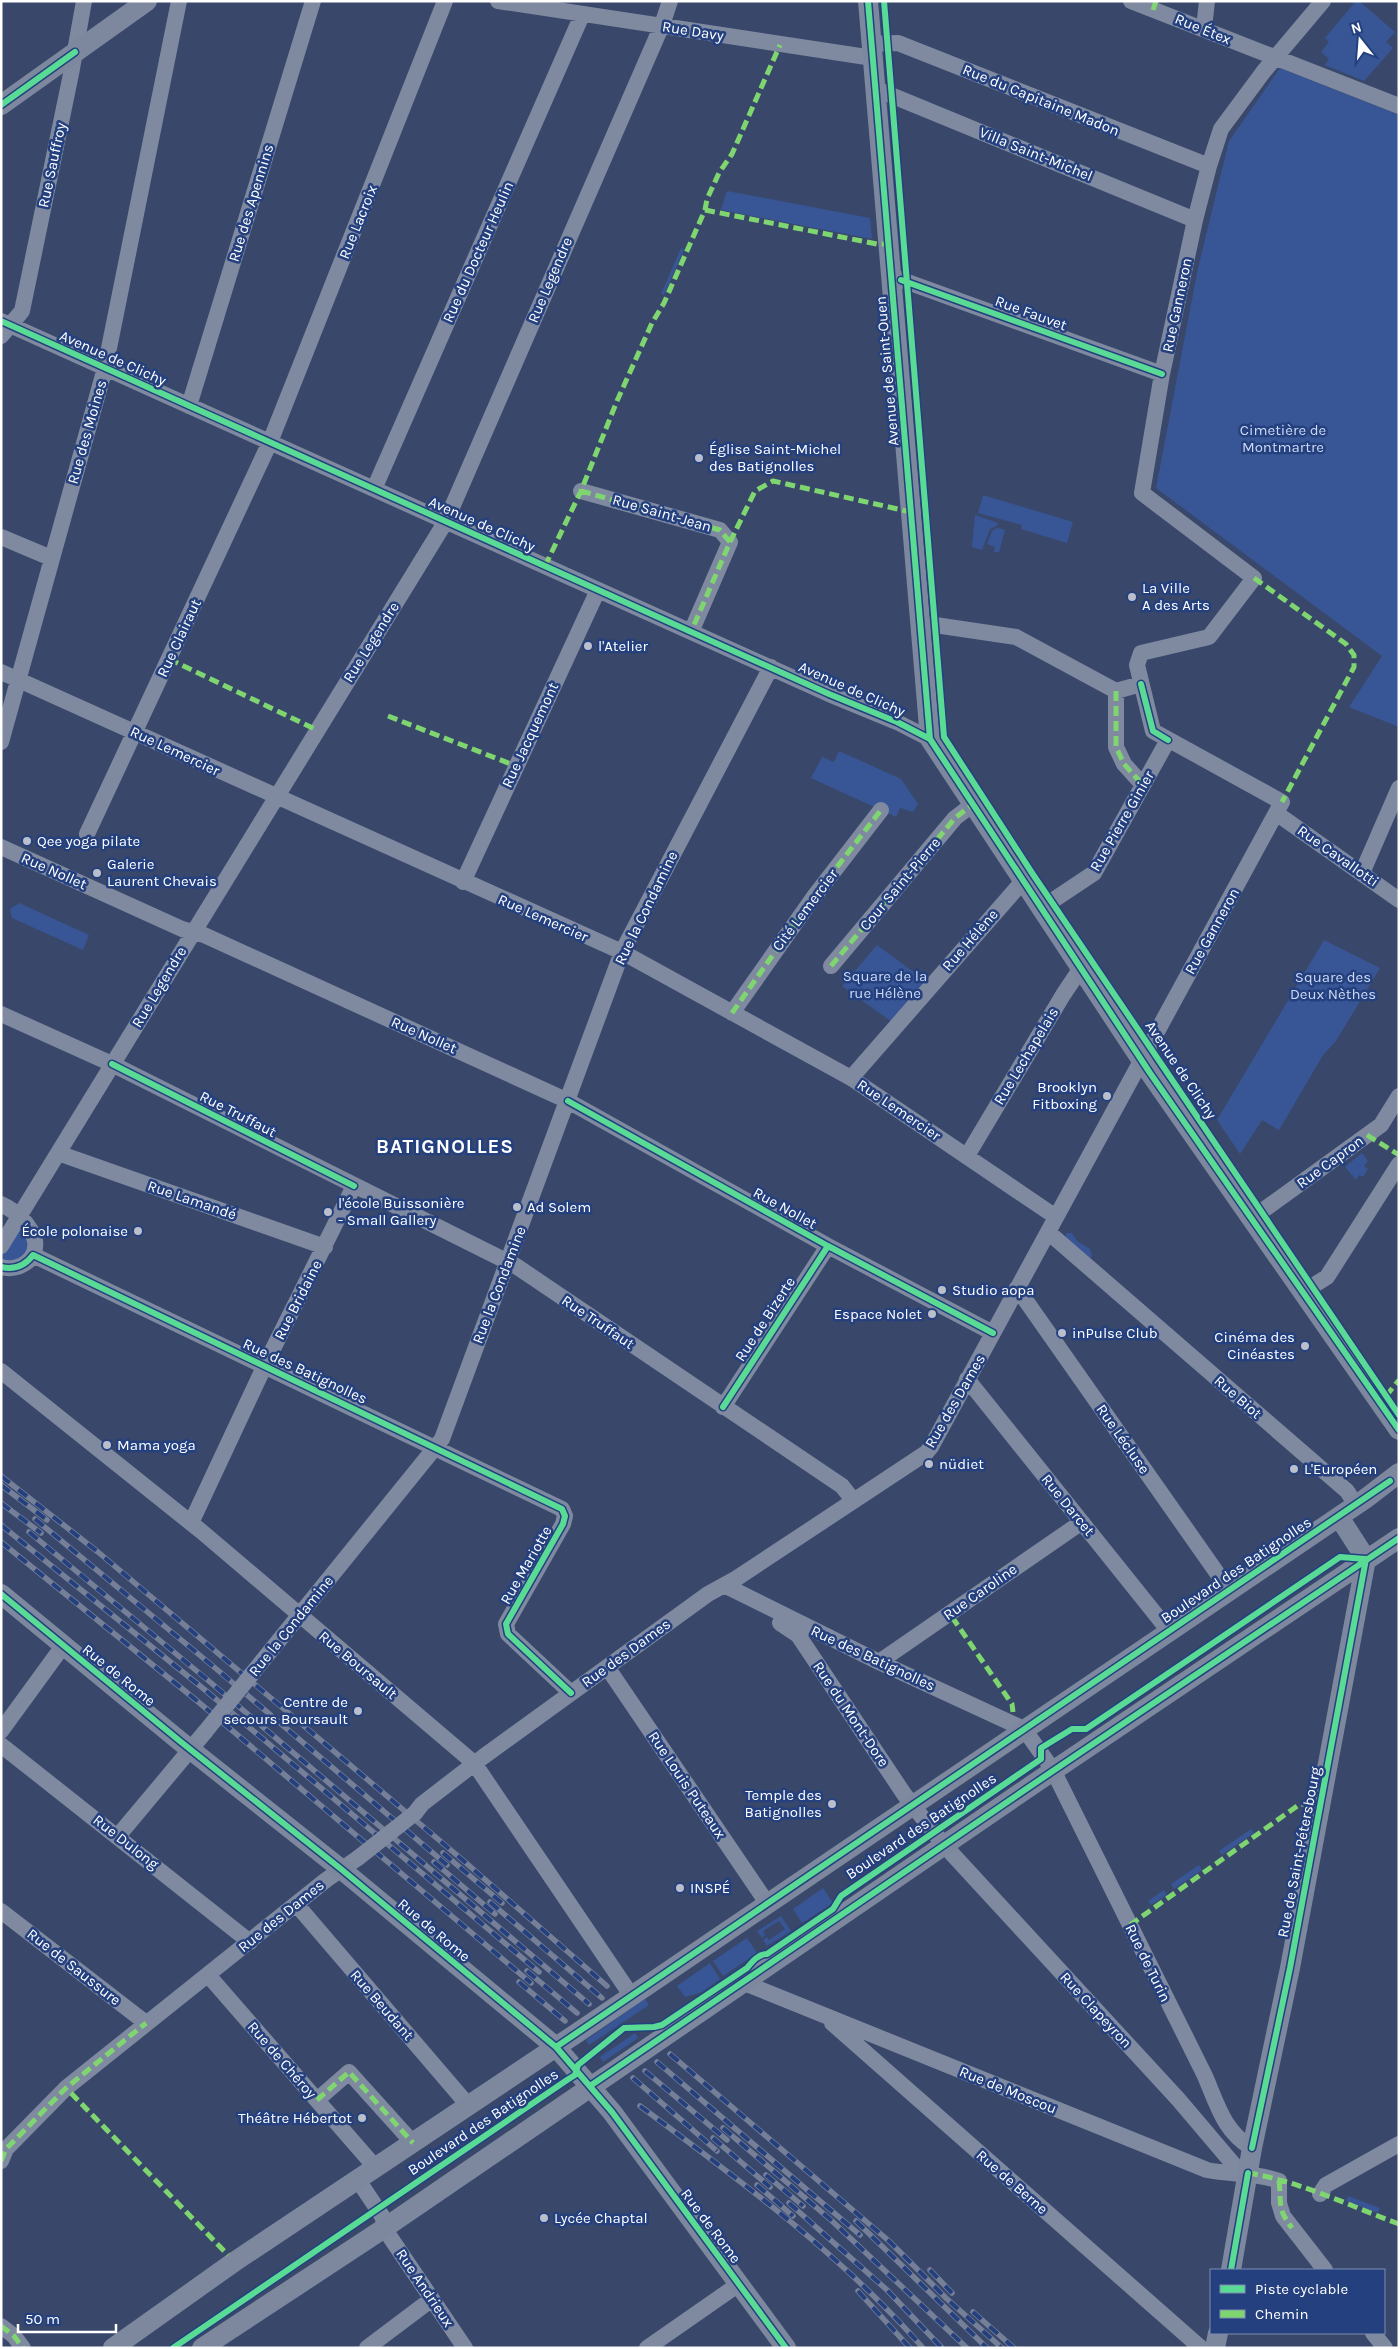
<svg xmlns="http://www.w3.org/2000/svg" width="1400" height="2349" font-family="Karla,sans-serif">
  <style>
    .green { fill: #385695 }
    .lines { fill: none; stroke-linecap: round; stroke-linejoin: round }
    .minor { stroke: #7f89a0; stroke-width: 16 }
    .major { stroke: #7d889f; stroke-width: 20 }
    .rail-casing { stroke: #757f98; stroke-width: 5.5 }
    .rail { stroke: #24407f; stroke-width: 4; stroke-dasharray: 11; stroke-linecap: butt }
    .minor-bridge { stroke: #7f89a0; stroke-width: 16 }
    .quiet { stroke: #7fd670; stroke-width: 5; stroke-dasharray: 10 5; stroke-linecap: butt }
    .cycleway-casing { stroke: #24407f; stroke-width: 9 }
    .cycleway { stroke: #5adb95; stroke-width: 6 }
    .poi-dot { fill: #babfcb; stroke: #24407f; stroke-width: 2 }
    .labels { text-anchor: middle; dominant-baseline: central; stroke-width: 5; stroke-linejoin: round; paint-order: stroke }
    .street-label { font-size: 15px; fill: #fff; stroke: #24407f }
    .park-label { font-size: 15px; fill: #cddaf5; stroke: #24407f }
    .poi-label { font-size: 15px; fill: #fff; stroke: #24407f; text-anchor: start }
    .district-label { font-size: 20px; font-weight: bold; letter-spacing: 1px; fill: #fff; stroke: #24407f }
  </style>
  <rect width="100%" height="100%" fill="#39486a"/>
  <!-- green -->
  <path class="green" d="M 1356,1 L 1359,1 L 1395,32 L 1386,42 L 1393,48 L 1364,81 L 1325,65 L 1329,59 L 1321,52 L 1329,42 L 1325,38 Z
    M 1280,68 L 1399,115 L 1399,727 L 1349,707 L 1382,656 L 1156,488 L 1198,268 L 1229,141 Z
    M 727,191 L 870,218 L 872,239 L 721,210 Z
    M 681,248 L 684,250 L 664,295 L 661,294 Z
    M 983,495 L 1073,522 L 1067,543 L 1021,529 L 1022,525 L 978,513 Z
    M 975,515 L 998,523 L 996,526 L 990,529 L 982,550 L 972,547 Z
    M 997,528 L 1005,530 L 999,552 L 994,552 L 995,547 L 987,544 L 992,531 Z
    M 839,751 L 901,779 L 918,804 L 913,812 L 900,808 L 896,817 L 811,778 L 822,757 L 834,762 Z
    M 19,903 L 89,935 L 83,950 L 12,918 L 10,909 Z
    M 1324,940 L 1380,968 L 1336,1041 L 1323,1055 L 1279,1130 L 1262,1120 L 1240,1154 L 1217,1120 Z
    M 877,945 L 927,982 L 892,1022 L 842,986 Z
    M 1362,1153 L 1368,1161 L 1364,1166 L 1368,1169 L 1363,1177 L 1359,1175 L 1356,1180 L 1345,1167 Z
    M 18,1226 L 24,1230 L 29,1249 L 18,1261 L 1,1260 L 1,1255 Z
    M 1068,1233 L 1072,1233 L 1077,1241 L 1090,1249 L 1092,1256 L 1090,1258 L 1066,1237 L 1066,1233 Z
    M 1251,1829 L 1254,1833 L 1222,1855 L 1219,1851 Z
    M 1199,1865 L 1202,1870 L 1174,1889 L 1171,1884 Z
    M 823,1888 L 833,1903 L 802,1923 L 793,1909 Z
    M 1164,1890 L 1167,1895 L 1151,1905 L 1148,1901 Z
    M 781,1916 L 791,1931 L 767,1946 L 763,1940 L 767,1937 L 769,1940 L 785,1929 L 779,1921 L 763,1931 L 765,1935 L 762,1938 L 757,1931 Z
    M 747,1938 L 757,1953 L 723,1976 L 713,1961 Z
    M 710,1963 L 720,1979 L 702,1992 L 685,1997 L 677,1986 Z
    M 645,1999 L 649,2005 L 589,2045 L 586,2040 Z
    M 635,2033 L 638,2038 L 603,2062 L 600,2057 Z
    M 1348,2196 L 1380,2208 L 1378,2213 L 1346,2201 Z"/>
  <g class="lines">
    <!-- minor -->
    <path class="minor" d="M 498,1 L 873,58
      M 1131,1 L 1399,106
      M 1204,28 L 1207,1
      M 872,44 L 898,43 L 1209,166
      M 876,89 L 1195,220
      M 891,276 L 1162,374
      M 1,321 L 829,694 L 897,722 L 930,739
      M 1,336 L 22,311 L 71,74 L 84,1
      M 189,406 L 313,1
      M 374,489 L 582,15
      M 581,491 L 720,530 L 730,542 L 691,632
      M 1,537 L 51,558
      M 920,626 L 935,625 L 1016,637 L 1116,691 L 1141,684
      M 1,672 L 622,952 L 851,1078 L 1056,1217
      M 1116,691 L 1116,747 L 1124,764 L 1142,784
      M 1,742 L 105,368 L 179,1
      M 1276,813 L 1399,900
      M 87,834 L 270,442 L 445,1
      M 1,847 L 182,929 L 204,935 L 568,1101 L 828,1246 L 993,1333
      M 1362,873 L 1399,788
      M 463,882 L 598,590
      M 1040,909 L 1094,873 L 1168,740
      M 831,966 L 955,818 L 972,805
      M 732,1013 L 813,898 L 881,810
      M 1,1014 L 112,1064 L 516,1266 L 842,1486 L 853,1500
      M 851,1078 L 1023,881
      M 58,1153 L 325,1247
      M 967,1156 L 1063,995 L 1081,968
      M 1,1204 C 16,1211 31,1224 35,1241 C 38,1260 18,1272 1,1267
      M 1251,1219 L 1381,1125 L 1399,1096
      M 1048,1232 L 1347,1491 L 1356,1505
      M 1,1246 L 446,521 L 662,25 L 670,1
      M 33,1255 L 562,1509 L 565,1516 L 563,1524 L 506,1624 L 508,1634 L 571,1693
      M 1017,1288 L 1229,1590
      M 1303,1292 L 1327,1277 L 1399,1164
      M 1,1371 L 201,1531 L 474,1763 L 631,1995
      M 967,1379 L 1169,1631
      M 723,1407 L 828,1246
      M 191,1523 L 265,1365 L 354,1186
      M 724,1585 L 879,1662 L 1024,1729 L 1053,1770 L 1205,2076 C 1217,2104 1224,2132 1252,2148
      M 780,1623 L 798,1635 L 904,1794 L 944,1845 L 1178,2099 L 1234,2165 L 1248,2173
      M 879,1662 L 1082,1522
      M 607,1667 L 767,1903
      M 251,1675 L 442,1439 L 622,952 L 771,667
      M 1,1731 L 63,1646
      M 1,1745 L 250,1942
      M 415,1813 L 422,1804 L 483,1757 L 708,1594 L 737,1578 L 926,1453 L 931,1447 L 1276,813 L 1282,802 L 1153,731 L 1137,665 L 1141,653 L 1209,637 L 1254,578 L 1142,493 L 1162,374 L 1195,220 L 1209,166 L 1221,129 L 1264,71 L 1323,1
      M 118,1836 L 205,1732
      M 296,1904 L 468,2105
      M 1,1911 L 146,2023
      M 208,1975 L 376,2168
      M 742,1982 L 1207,2170 C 1232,2175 1255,2172 1279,2181 L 1279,2203 L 1283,2216 L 1325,2270
      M 832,2023 L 1201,2348
      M 317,2100 L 349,2072 L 413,2143
      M 1,2161 L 6,2149 L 66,2088 L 326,1880 L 358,1858
      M 358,2180 L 382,2216 L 388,2234 L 465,2348
      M 1320,2194 L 1326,2185 L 1399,2144
      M 1,2326 L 14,2336 L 23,2348
      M 1373,2333 L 1385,2348
      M 367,2348 L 432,2299
      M 647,2348 L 739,2284"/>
    <!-- major -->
    <path class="major" d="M 868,1 L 930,739 L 1150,1073 L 1399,1430
      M 1,105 L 147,1
      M 1339,1517 L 1366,1559
      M 1,1594 L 181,1742 L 341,1869 L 556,2047 L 612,2112 L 786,2348
      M 1231,2270 L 1252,2148 L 1290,1968 L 1366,1559
      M 113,2348 L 234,2262 L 574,2035 L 1365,1499 L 1399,1473
      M 202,2348 L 386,2227 L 1035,1783 L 1399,1538
      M 1215,2348 L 1218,2333"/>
    <!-- rail casing -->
    <g class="rail-casing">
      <path id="rail" d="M 1,1476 L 98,1552 L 465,1862 L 607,1986
        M 1,1485 L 47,1520
        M 1,1503 L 41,1533
        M 35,1519 L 220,1672 L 447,1865
        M 1,1525 L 205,1690 L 539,1972
        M 29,1532 L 210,1682 L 589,2004
        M 1,1542 L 196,1700 L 531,1983
        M 443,1853 L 502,1903
        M 434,1862 L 495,1914
        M 490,1902 L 602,1998
        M 527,1971 L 577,2013
        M 519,1982 L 565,2021
        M 670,2054 L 889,2241 L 947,2299 L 1002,2348
        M 657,2062 L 860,2235
        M 645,2071 L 727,2140
        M 633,2078 L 717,2151
        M 640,2106 C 738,2179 842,2255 923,2348
        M 723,2128 L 831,2220 L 967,2348
        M 713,2138 L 770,2187
        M 766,2175 L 803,2206
        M 757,2185 L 793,2216
        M 789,2203 L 887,2290 L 942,2348
        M 856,2221 L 987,2348
        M 930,2270 L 952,2293
        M 858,2291 L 910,2348
        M 973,2312 L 1014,2348"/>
    </g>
    <!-- rail -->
    <use href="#rail" class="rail"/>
    <!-- minor-bridge -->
    <path class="minor-bridge" d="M 205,1732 L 251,1675
      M 358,1858 L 415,1813"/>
    <!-- quiet -->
    <path class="quiet" d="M 1153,10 L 1156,1
      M 705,210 L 877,244 L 889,244
      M 581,491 L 720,530 L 730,542 L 691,632
      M 730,542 L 755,491 L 773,481 L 911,512
      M 545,566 L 581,491 L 617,401 L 652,323 L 664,303 L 705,210 L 707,199 L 719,173 L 732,154 L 780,45
      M 1254,578 L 1346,644 L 1354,655 L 1354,667 L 1282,802
      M 169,659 L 317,730
      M 1116,691 L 1116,747 L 1124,764 L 1142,784
      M 388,716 L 516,766
      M 831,966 L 955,818 L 972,805
      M 732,1013 L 813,898 L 881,810
      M 1367,1135 L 1399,1155
      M 1386,1396 L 1399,1380
      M 952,1617 L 1012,1704 L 1013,1712
      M 1130,1925 L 1300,1804 L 1321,1805
      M 71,2093 L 228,2255
      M 317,2100 L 349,2072 L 413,2143
      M 1,2161 L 6,2149 L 66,2088 L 146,2023
      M 1248,2173 C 1299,2181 1350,2206 1399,2224
      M 1279,2181 C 1282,2204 1276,2207 1292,2228
      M 1,2326 L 14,2336 L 23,2348"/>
    <!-- cycleway casing -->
    <g class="cycleway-casing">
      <path id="cycleway" d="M 868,1 L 930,739
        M 884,1 L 944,737 L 1032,873 L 1399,1415
        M 1,105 L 75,52
        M 901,280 L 1162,374
        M 1,321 L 829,694 L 897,722 L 930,739 L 1150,1073 L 1399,1430
        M 1141,684 L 1153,731 L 1168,740
        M 112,1064 L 354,1186
        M 568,1101 L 828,1246 L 993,1333
        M 1,1267 C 14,1270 25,1266 33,1255 L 562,1509 L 565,1516 L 563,1524 L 506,1624 L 508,1634 L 571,1693
        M 723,1407 L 828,1246
        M 1,1594 L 181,1742 L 341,1869 L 556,2047 L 612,2112 L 786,2348
        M 556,2047 L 1390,1481
        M 590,2086 L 1035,1783 L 1399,1538
        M 1252,2148 L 1290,1968 L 1366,1559
        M 1231,2270 L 1248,2173
        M 173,2348 L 567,2080 L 575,2075 L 578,2065 L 624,2028 L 654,2027 L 662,2025 L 747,1968 C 752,1962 758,1954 767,1954 L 833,1909 L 841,1896 L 1041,1759 L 1041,1748 L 1072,1729 L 1086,1729 L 1340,1557 L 1366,1559"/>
    </g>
    <!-- cycleway -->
    <use href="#cycleway" class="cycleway"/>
  </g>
  <!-- markers -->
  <g class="poi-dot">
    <circle cx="699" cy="458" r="5"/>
    <circle cx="1132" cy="597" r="5"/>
    <circle cx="588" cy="646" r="5"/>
    <circle cx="27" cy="841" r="5"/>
    <circle cx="97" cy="873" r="5"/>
    <circle cx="1107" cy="1096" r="5"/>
    <circle cx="517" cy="1207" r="5"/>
    <circle cx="328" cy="1212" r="5"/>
    <circle cx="138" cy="1231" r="5"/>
    <circle cx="942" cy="1290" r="5"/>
    <circle cx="932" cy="1314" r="5"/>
    <circle cx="1062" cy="1333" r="5"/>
    <circle cx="1305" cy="1346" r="5"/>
    <circle cx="107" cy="1445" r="5"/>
    <circle cx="929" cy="1464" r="5"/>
    <circle cx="1294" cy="1469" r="5"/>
    <circle cx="358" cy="1711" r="5"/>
    <circle cx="832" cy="1804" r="5"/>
    <circle cx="680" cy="1888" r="5"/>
    <circle cx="362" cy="2118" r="5"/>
    <circle cx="544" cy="2218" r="5"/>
  </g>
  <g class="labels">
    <!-- street labels -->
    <g class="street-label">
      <text transform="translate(1203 29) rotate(22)">Rue Étex</text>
      <text transform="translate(693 31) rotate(9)">Rue Davy</text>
      <text transform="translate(1041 100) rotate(22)">Rue du Capitaine Madon</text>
      <text transform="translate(1036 154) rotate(22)">Villa Saint-Michel</text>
      <text transform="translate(52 165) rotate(-78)">Rue Sauffroy</text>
      <text transform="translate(251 203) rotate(-73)">Rue des Apennins</text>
      <text transform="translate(358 222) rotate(-68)">Rue Lacroix</text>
      <text transform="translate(478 252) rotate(-66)">Rue du Docteur Heulin</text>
      <text transform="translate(550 280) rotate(-67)">Rue Legendre</text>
      <text transform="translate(1177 305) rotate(-78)">Rue Ganneron</text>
      <text transform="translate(1031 313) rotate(20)">Rue Fauvet</text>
      <text transform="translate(113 358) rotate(24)">Avenue de Clichy</text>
      <text transform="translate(887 371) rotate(-95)">Avenue de Saint-Ouen</text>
      <text transform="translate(87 432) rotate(-74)">Rue des Moines</text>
      <text transform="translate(662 513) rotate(16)">Rue Saint-Jean</text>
      <text transform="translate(482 524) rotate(24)">Avenue de Clichy</text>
      <text transform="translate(179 638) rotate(-65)">Rue Clairaut</text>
      <text transform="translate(371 642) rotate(-58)">Rue Legendre</text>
      <text transform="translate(852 689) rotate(24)">Avenue de Clichy</text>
      <text transform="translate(530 735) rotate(-65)">Rue Jacquemont</text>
      <text transform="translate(175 751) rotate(25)">Rue Lemercier</text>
      <text transform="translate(1122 821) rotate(-60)">Rue Pierre Ginier</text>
      <text transform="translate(1338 856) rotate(35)">Rue Cavallotti</text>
      <text transform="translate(54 871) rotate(24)">Rue Nollet</text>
      <text transform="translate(900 884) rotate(-50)">Cour Saint-Pierre</text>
      <text transform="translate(646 908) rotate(-64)">Rue la Condamine</text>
      <text transform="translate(805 910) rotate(-53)">Cité Lemercier</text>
      <text transform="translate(543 918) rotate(24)">Rue Lemercier</text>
      <text transform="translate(1212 931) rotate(-61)">Rue Ganneron</text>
      <text transform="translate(970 940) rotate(-49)">Rue Hélène</text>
      <text transform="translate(159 987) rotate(-59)">Rue Legendre</text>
      <text transform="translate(424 1035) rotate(24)">Rue Nollet</text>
      <text transform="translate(1026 1056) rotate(-59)">Rue Lechapelais</text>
      <text transform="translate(1181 1070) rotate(56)">Avenue de Clichy</text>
      <text transform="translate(899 1110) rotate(34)">Rue Lemercier</text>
      <text transform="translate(238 1114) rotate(27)">Rue Truffaut</text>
      <text transform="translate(1330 1162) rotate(-36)">Rue Capron</text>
      <text transform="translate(192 1200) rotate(19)">Rue Lamandé</text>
      <text transform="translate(785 1208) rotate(29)">Rue Nollet</text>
      <text transform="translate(499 1285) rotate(-69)">Rue la Condamine</text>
      <text transform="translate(298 1300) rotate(-63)">Rue Bridaine</text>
      <text transform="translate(765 1319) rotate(-57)">Rue de Bizerte</text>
      <text transform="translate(598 1322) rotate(34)">Rue Truffaut</text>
      <text transform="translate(305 1371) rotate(25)">Rue des Batignolles</text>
      <text transform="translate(1238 1397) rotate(41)">Rue Biot</text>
      <text transform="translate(955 1401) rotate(-60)">Rue des Dames</text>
      <text transform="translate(1123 1439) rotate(55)">Rue Lécluse</text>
      <text transform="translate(1068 1505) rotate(51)">Rue Darcet</text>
      <text transform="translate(526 1565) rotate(-60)">Rue Mariotte</text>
      <text transform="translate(1236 1570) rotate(-34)">Boulevard des Batignolles</text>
      <text transform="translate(980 1592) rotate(-35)">Rue Caroline</text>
      <text transform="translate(291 1626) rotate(-51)">Rue la Condamine</text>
      <text transform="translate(626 1653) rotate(-36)">Rue des Dames</text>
      <text transform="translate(873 1658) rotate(25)">Rue des Batignolles</text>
      <text transform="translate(358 1665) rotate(40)">Rue Boursault</text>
      <text transform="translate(119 1675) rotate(39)">Rue de Rome</text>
      <text transform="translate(851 1714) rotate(56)">Rue du Mont-Dore</text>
      <text transform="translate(687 1785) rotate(56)">Rue Louis Puteaux</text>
      <text transform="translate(921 1826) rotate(-34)">Boulevard des Batignolles</text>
      <text transform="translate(126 1842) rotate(38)">Rue Dulong</text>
      <text transform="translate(1299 1852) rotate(-79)">Rue de Saint-Pétersbourg</text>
      <text transform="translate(281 1916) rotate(-39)">Rue des Dames</text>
      <text transform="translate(434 1930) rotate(40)">Rue de Rome</text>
      <text transform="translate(1148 1963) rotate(64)">Rue de Turin</text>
      <text transform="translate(74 1967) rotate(38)">Rue de Saussure</text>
      <text transform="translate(382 2005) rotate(49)">Rue Beudant</text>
      <text transform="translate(1096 2010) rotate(47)">Rue Clapeyron</text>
      <text transform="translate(282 2060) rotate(49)">Rue de Chéroy</text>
      <text transform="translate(1008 2090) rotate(22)">Rue de Moscou</text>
      <text transform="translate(483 2122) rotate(-34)">Boulevard des Batignolles</text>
      <text transform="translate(1012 2182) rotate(41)">Rue de Berne</text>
      <text transform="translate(711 2226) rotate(53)">Rue de Rome</text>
      <text transform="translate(425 2288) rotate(56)">Rue Andrieux</text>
    </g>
    <!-- park labels -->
    <g class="park-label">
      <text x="1283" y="430">Cimetière de<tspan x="1283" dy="17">Montmartre</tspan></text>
      <text x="885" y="976">Square de la<tspan x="885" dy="17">rue Hélène</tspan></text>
      <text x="1333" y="977">Square des<tspan x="1333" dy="17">Deux Nèthes</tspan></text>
    </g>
    <!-- poi labels -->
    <g class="poi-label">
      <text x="709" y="449">Église Saint-Michel<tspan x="709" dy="17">des Batignolles</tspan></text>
      <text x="1142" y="588">La Ville<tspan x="1142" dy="17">A des Arts</tspan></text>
      <text x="598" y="646">l'Atelier</text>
      <text x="37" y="841">Qee yoga pilate</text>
      <text x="107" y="864">Galerie<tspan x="107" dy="17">Laurent Chevais</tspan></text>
      <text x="1097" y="1087" text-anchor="end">Brooklyn<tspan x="1097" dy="17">Fitboxing</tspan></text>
      <text x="338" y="1203">l'école Buissonière<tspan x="338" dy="17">- Small Gallery</tspan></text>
      <text x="527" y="1207">Ad Solem</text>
      <text x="128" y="1231" text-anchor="end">École polonaise</text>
      <text x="952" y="1290">Studio aopa</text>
      <text x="922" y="1314" text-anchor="end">Espace Nolet</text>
      <text x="1072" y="1333">inPulse Club</text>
      <text x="1295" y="1337" text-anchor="end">Cinéma des<tspan x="1295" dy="17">Cinéastes</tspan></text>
      <text x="117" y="1445">Mama yoga</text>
      <text x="939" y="1464">nüdiet</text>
      <text x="1304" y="1469">L'Européen</text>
      <text x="348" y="1702" text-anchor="end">Centre de<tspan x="348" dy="17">secours Boursault</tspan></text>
      <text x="822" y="1795" text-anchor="end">Temple des<tspan x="822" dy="17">Batignolles</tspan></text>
      <text x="690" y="1888">INSPÉ</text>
      <text x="352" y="2118" text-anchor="end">Théâtre Hébertot</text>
      <text x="554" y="2218">Lycée Chaptal</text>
    </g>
    <!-- district labels -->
    <g class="district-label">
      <text x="445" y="1146">BATIGNOLLES</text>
    </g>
  </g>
  <!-- border -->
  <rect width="1400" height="2349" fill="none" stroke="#ffffff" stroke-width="5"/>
  <!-- legend -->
  <rect x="1210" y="2269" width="175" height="65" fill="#24407f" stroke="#7c8cb2"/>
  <rect x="1220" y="2285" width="25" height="8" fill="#5adb95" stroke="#7c8cb2"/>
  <text x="1255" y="2294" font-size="15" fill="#ffffff">Piste cyclable</text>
  <rect x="1220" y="2310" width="25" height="8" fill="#7fd670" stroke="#7c8cb2"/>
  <text x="1255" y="2319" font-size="15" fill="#ffffff">Chemin</text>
  <!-- north arrow -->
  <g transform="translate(1360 40) rotate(343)" stroke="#24407f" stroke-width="4" paint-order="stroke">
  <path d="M0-4L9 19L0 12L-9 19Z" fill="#ffffff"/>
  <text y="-8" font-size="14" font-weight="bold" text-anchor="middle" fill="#ffffff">N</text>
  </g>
  <!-- scale -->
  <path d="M18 2324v8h98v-8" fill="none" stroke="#ffffff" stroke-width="2.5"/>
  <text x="25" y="2324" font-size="15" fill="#ffffff" stroke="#24407f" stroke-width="4" paint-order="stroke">50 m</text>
</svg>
